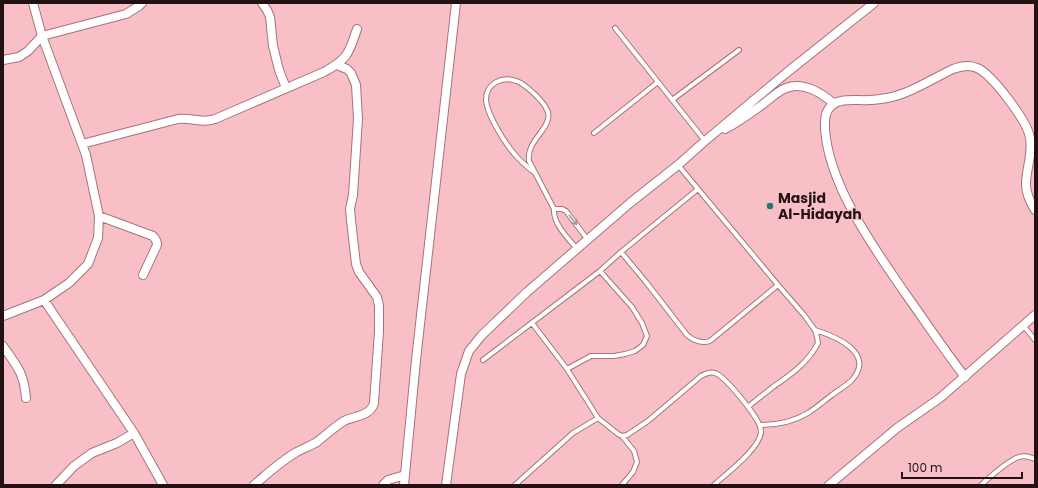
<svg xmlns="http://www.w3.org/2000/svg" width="1038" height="488" font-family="Poppins,sans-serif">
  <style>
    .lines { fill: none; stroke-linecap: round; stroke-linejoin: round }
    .lane-casing { stroke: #a67379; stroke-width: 6 }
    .street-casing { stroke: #a67379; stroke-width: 10 }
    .lane { stroke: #fff; stroke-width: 4 }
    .street { stroke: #fff; stroke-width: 8 }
    .oneway { stroke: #9c9495 }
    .poi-dot { fill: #2c7572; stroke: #f8c0c6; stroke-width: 1.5 }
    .labels { text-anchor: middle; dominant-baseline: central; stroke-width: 3; stroke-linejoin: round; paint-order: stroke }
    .poi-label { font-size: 14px; font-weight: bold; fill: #241114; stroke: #f8c0c6; text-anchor: start }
  </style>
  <rect width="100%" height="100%" fill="#f8c0c6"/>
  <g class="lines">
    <!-- lane casing -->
    <g class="lane-casing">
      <path id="lane" d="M 615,28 L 705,141
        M 672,100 L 739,50
        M 594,133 L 658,82
        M 678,165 L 778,285 L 804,315 L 815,330 L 817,337 L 818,343 C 808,363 790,375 773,387 C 764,394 756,400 748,407
        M 534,172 C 528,168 523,163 518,158 C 507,147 487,115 486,100 C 486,83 502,76 516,81 C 521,82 525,86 529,89 C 536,95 545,103 548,112 C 552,129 526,140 529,161 L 554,209 C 553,224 568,238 577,249
        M 698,189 L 621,252 L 646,282 L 687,335 C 693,340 701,344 710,341 L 778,285
        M 554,209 L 562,209 L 566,211 L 588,240
        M 532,323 L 567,369 L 598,418
        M 1023,325 L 1035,340
        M 483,360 L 600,271 L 621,252
        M 567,369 L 591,356 L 614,356 L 625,354 L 635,351 L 643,345 L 647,336 L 642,323 L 632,307 L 600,271
        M 760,425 C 777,425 793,422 808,413 C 816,408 824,401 832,395 C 839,390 847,385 852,380 C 876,353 835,336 815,330
        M 515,485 L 573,433 L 598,418 L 618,434 L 622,436 L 627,435 L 648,421 L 701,376 C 705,374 710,371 715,373 C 726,377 754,413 759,424 C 761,427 761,430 761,433 C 758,450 727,473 714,485
        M 622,485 L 633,472 L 637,462 L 634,451 L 622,436
        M 981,485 C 990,477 1008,460 1019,457 C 1025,455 1030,457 1035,459"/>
    </g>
    <!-- street casing -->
    <g class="street-casing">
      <path id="street" d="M 262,3 L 267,10 L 270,17 L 273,46 L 279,70 L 286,88
        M 3,60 L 19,57 L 28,51 L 42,36 L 126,14 L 139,6 L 142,3
        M 725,129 C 737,123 748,115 759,107 C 768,101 776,92 786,88 C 803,81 822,93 834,104
        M 82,144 L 178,119 C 192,117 201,124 215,119 L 324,72 C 348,59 349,53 357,29
        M 99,216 L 153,236 C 156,239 157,241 157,245 L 143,275
        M 44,300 L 134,433 L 163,485
        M 3,316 L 44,300 L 69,283 L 88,264 L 98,238 L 99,216 L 86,155 L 42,36 L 33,3
        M 3,346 C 17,366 24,373 26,398
        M 965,377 C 944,350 925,321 905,293 C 874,248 829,186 825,129 C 825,121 824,113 831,106 C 840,97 857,101 869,100 C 874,100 881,99 887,98 C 909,94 932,79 953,69 C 961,66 969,64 977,68 C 992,74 1028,122 1030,138 C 1033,155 1026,168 1026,184 C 1026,193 1030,202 1035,210
        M 56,485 L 74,466 L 92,453 L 117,443 L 134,433
        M 254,485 C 267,474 280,462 295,453 C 302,449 310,446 317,442 C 326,435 334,427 344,421 C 354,416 371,416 374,403 L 379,331 L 379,306 L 377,297 L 359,272 L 356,264 L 351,220 L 350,209 L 353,195 L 358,119 L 356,85 L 351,73 L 347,69 L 337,65
        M 383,485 L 388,480 L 405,475
        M 404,485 L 416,360 L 456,3
        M 446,485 L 461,374 L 469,351 L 482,335 L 527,292 L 630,203 L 678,165 L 705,141 L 785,74 L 874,3
        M 829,485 L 897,428 L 940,398 L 1035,315"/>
    </g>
    <!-- lane -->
    <use href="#lane" class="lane"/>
    <!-- street -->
    <use href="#street" class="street"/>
  </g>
  <!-- one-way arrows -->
  <defs><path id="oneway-shaft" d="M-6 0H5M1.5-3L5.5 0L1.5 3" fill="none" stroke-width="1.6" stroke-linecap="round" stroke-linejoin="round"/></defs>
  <use class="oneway" href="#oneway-shaft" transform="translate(573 220) rotate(52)"/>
  <!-- markers -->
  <circle class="poi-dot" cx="770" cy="206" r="4"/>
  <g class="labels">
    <!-- poi labels -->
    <g class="poi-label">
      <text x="778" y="198">Masjid<tspan x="778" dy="16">Al-Hidayah</tspan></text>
    </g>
  </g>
  <!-- border -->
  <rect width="1038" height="488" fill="none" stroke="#241114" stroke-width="8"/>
  <!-- scale -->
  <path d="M902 472v6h120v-6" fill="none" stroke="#241114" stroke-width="2"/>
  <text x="908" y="472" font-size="12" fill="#241114" stroke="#f8c0c6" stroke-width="3" paint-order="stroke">100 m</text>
</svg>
